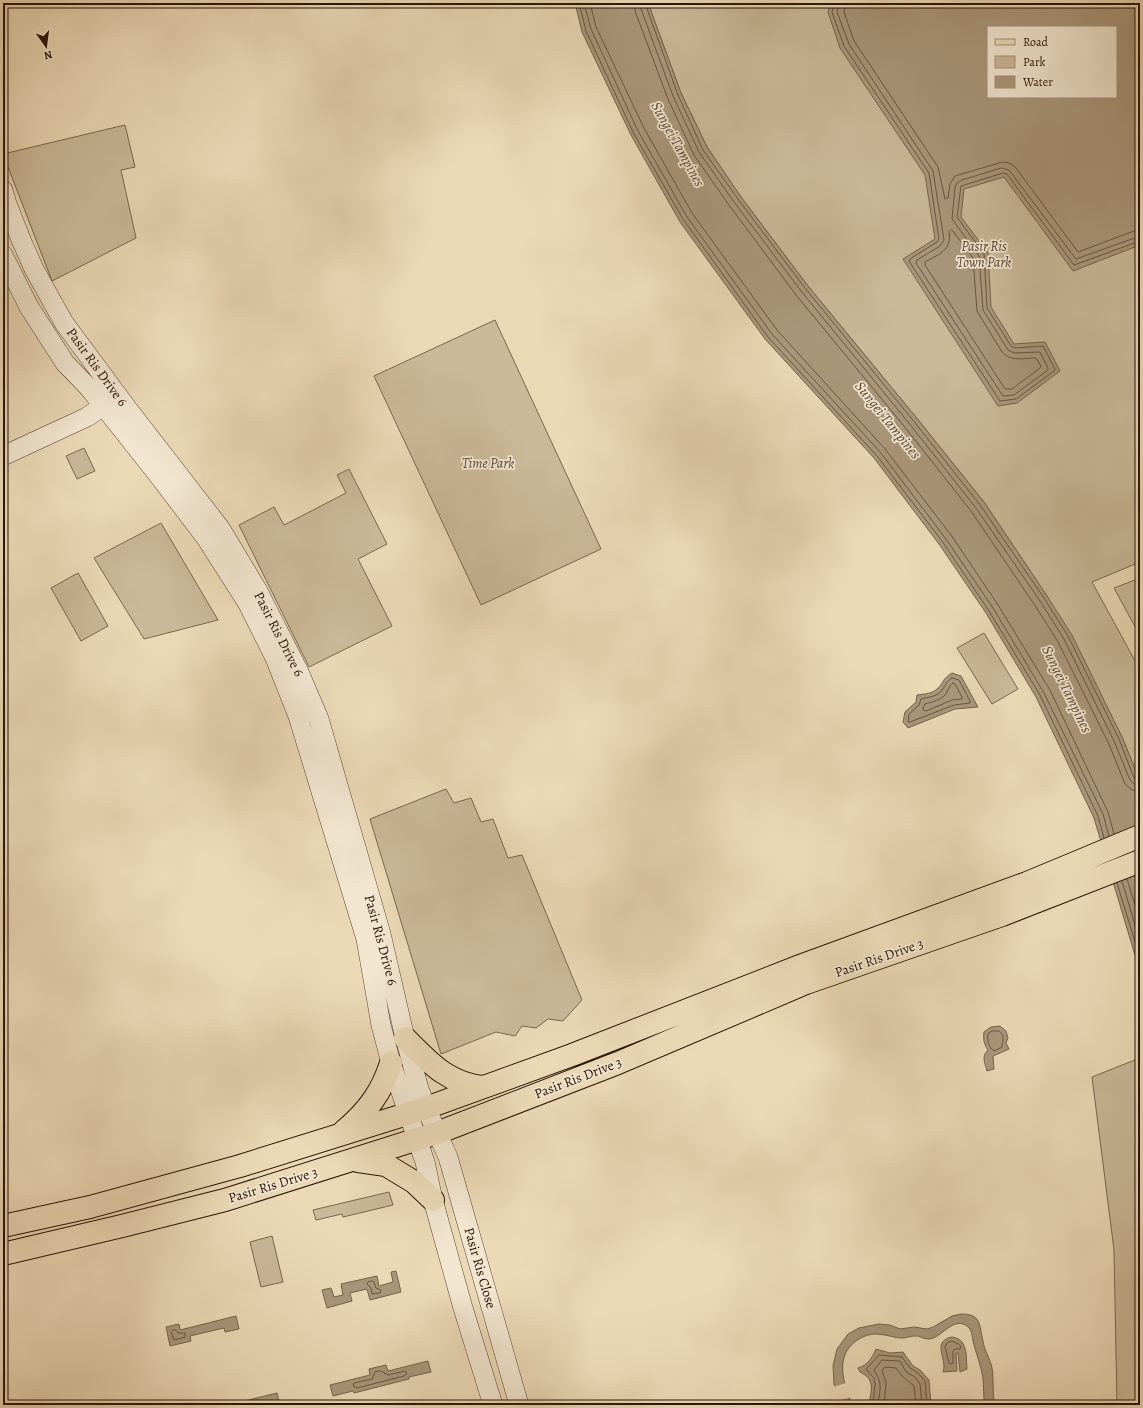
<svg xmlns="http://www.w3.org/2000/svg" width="1143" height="1408" font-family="Alegreya,serif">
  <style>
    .green { fill: #cab898; stroke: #7a6650; fill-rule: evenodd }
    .water { fill: #a9967a; stroke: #76624c; fill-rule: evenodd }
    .pier { fill: #ebd9b6 }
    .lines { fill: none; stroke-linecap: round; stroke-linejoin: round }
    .shore { stroke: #6a5540; stroke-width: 1 }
    .minor-casing { stroke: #5a4533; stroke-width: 20 }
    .major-casing { stroke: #2a1407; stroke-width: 24 }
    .minor { stroke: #f2e6d0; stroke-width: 19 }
    .major { stroke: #ebd9b6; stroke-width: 22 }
    .labels { text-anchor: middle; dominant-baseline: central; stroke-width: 3.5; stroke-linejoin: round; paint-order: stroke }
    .park-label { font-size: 14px; font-style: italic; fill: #5a4532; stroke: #f2e6d0 }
    .street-label { font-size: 14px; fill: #2a1407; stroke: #f2e6d0 }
    .water-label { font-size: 15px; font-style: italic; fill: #5d4835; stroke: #f2e6d0 }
  </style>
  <rect width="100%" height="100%" fill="#ebd9b6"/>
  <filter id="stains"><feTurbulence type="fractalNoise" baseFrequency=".005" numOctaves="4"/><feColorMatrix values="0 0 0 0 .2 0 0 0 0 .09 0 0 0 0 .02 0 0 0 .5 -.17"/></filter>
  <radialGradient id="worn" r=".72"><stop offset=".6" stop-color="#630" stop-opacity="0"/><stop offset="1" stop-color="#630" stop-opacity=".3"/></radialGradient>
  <!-- green -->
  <path class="green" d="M 648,3 L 1140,3 L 1140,562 L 1092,582 L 1140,670 L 1140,781 L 1122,737 L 1047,596 L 984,502 L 915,416 L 808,286 L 741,197 L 707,147 L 681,93 ZM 988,27 L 1116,27 L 1116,97 L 988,97 Z
    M 125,125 L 135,167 L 121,170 L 136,238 L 52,281 L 3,154 Z
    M 495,320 L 601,549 L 481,605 L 374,376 Z
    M 84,448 L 95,471 L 77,479 L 66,456 Z
    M 349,469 L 387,544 L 358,559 L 392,626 L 309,667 L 239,525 L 274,507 L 284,525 L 346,493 L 337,475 Z
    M 161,523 L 218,620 L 144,639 L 94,558 Z
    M 78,573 L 108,626 L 81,641 L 51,588 Z
    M 1140,578 L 1140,636 L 1114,588 Z
    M 984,633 L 1018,689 L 992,704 L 957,648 Z
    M 446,789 L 454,803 L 471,798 L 481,822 L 493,819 L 508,858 L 522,855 L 582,1000 L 563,1021 L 548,1019 L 536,1028 L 522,1026 L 515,1036 L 496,1032 L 441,1054 L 370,819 Z
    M 1140,1058 L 1140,1405 L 1117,1405 L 1114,1250 L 1092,1077 Z
    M 389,1192 L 393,1205 L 343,1217 L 342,1214 L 316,1220 L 313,1210 Z
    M 272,1236 L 283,1282 L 261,1287 L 250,1242 Z"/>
  <!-- water -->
  <path class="water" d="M 575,3 L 648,3 L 681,93 L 707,147 L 741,197 L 808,286 L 915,416 L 984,502 L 1047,596 L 1072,635 L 1122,737 L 1140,781 L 1140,972 L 1094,818 L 1036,697 L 986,613 L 939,544 L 874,458 L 765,339 L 680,222 L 631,135 L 582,32 Z
    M 830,3 L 1140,3 L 1140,245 L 1073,271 L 1004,177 L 964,189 L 961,217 L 988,253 L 991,307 L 1014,344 L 1045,342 L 1060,371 L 1017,403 L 998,406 L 903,259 L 935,239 L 925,175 L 840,48 L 828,12 ZM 988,27 L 1116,27 L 1116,97 L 988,97 Z
    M 952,673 L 961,676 L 978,707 L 955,709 L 908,728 L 903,722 L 905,712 L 916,702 L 917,695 C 924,694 933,694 938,688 C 945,681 942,679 952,673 Z
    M 1000,1026 L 1006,1031 L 1008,1038 L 1006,1043 L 1009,1049 L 993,1056 L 994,1069 L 987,1071 C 985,1063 981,1056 988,1050 C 984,1044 983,1040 984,1032 L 991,1027 Z
    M 396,1271 L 401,1292 L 370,1300 L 367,1289 L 350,1293 L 352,1301 L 327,1308 L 322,1290 L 331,1288 L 334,1297 L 343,1295 L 341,1284 L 377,1276 L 379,1286 L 393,1282 L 391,1272 Z
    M 961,1314 C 982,1314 979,1325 983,1341 C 984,1350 990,1358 992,1368 C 994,1380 992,1393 995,1405 L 985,1405 C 983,1396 984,1387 983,1378 C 981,1366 977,1356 974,1345 C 972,1339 973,1330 967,1326 C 953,1316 942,1338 929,1339 C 925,1339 921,1337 918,1336 C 911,1335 905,1339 900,1338 C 892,1337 884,1334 876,1334 C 868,1334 862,1337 856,1341 C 834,1357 844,1384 852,1405 L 843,1405 L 834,1384 L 833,1366 L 837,1349 L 848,1334 L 859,1328 L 879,1324 L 890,1325 L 900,1329 L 914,1327 L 927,1329 L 933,1327 L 952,1316 Z
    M 236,1316 L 239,1329 L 225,1332 L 224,1328 L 190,1336 L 191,1341 L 170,1346 L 166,1327 L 179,1324 L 180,1330 Z
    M 951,1337 C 968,1338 966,1356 967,1369 L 960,1372 L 958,1353 L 956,1353 L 957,1371 L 943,1372 C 948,1359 931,1343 951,1337 Z
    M 876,1349 L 890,1353 L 903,1352 L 913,1366 L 920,1370 L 929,1380 L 931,1405 L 869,1405 C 871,1390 876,1380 860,1372 L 858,1368 C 868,1365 872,1358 876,1349 Z
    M 428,1361 L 431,1372 L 409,1377 L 409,1379 L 354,1393 L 353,1391 L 333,1396 L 330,1385 L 370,1375 L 369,1369 L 386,1365 L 388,1371 Z
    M 277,1393 L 280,1405 L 228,1405 Z"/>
  <!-- pier -->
  <path class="pier" d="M 846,1383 L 851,1397 L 839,1401 L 833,1387 Z"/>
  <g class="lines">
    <!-- shore -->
    <path class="shore" d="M 579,3 L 586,31 L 634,134 L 683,219 L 768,337 L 877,456 L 942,541 L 989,611 L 1040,695 L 1098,816 L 1104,838
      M 584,3 L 591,29 L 638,131 L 687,217 L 772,334 L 881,453 L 946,539 L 993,608 L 1044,693 L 1103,814 L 1109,836
      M 590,3 L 596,27 L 644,128 L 692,213 L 777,330 L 885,449 L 951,535 L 998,605 L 1050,690 L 1108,812 L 1114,834
      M 634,3 L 635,11 L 668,99 L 694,155 L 729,205 L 796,295 L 904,426 L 971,511 L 1034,604 L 1058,642 L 1109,744 L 1125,784 L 1132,790 L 1140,791
      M 640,3 L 641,9 L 673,96 L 699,152 L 734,202 L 801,291 L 908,422 L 976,508 L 1040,601 L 1064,639 L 1114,741 L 1130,780 L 1134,784 L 1140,785
      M 645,3 L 678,95 L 703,150 L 738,199 L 805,288 L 912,419 L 980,505 L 1044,598 L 1068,636 L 1119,739 L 1134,778 L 1137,780 L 1140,780
      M 834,3 L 832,12 L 844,46 L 929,173 L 939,239 L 937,242 L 910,259 L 909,261 L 1000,401 L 1016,399 L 1054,371 L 1055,369 L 1043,346 L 1015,348 L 1011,346 L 987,308 L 984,254 L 957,217 L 961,186 L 1003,173 L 1007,174 L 1074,265 L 1140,241
      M 839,3 L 837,12 L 849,44 L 933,171 L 944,240 L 940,246 L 917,260 L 916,263 L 1003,396 L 1014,395 L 1048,370 L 1048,368 L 1040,352 L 1014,353 L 1008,350 L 983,310 L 979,256 L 952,219 L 955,187 L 957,183 L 962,180 L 1001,168 L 1009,170 L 1076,259 L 1140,236
      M 845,3 L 844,12 L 854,41 L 938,167 L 945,199 L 948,198 L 950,184 L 955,176 L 999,163 C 1006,161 1011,163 1016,168 L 1078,252 L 1134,231 L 1140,230
      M 951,230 L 953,231 L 973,258 L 977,311 L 1002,352 C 1011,362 1024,358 1036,358 L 1041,366 L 1040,368 L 1012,389 L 1005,389 L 925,265 L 925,262 C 939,254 952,251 949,232 Z
      M 952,678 L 959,680 L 970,701 L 970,703 L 954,705 L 910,722 L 908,722 L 909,714 L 919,705 L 921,699 C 928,697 937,697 942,690 C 946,685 946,681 952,678 Z
      M 953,683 L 955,684 L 962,697 L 962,699 L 952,700 L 926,711 L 923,710 L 923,708 L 925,704 C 932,702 941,700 946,694 C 948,690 949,686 953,683 Z
      M 1127,879 L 1140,921
      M 1122,881 L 1140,942
      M 1117,883 L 1140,958
      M 992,1031 L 999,1031 C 1006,1036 1002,1040 1002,1047 L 994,1051 C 989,1048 987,1040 988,1034 Z
      M 372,1281 L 374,1282 L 376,1288 L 381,1290 L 380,1293 L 372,1294 L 371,1288 L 367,1284 L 368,1282 Z
      M 173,1330 L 175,1330 L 179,1333 L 185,1333 L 185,1337 L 174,1340 L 171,1332 Z
      M 952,1341 L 959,1344 L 961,1347 L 960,1349 L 955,1349 L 953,1351 L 953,1363 L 951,1364 L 949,1363 L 945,1347 L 947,1343 Z
      M 381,1371 L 388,1375 L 405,1371 L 407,1373 L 404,1376 L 357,1388 L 353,1386 L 354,1383 L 372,1379 L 375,1372 Z
      M 873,1405 L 875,1384 L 874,1378 L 866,1369 L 879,1355 L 902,1357 L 910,1368 L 918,1373 L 925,1381 L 927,1405
      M 878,1405 C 880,1388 883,1384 874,1370 L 882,1360 L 900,1361 L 906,1372 L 915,1377 L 920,1384 L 922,1405
      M 884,1405 L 886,1383 L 882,1370 L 885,1367 L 896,1368 L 902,1376 L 914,1386 L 916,1405"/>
    <!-- minor casing -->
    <g class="minor-casing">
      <path id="minor" d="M 3,190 L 7,204 L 22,242 L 34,269 L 64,323 L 127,408 L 220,528 L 258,591 L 299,672 L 319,719 L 381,934 L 405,1038 L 419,1089 L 426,1108 L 448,1157 L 519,1405
        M 3,255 L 29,307 L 65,363 L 90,389 L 155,471 L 206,538 L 248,604 L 275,658 L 298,716 L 366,939 L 381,1025 L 391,1063 L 425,1162 L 433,1200 L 463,1308 L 493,1405
        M 3,456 L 87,417 L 114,399"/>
    </g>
    <!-- major casing -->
    <g class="major-casing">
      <path id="major" d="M 405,1038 C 429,1062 448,1084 483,1087
        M 344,1131 C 367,1112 382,1092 391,1063
        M 358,1161 L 386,1165 L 414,1182 L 433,1200
        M 3,1226 L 90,1207 L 240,1166 L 426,1108 L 572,1055 L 800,966 L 1027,883 L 1140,836
        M 3,1254 L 122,1226 L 225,1200 L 437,1133 L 618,1063 L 806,983 L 1002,915 L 1140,861"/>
    </g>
    <!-- minor -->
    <use href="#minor" class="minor"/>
    <!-- major -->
    <use href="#major" class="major"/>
  </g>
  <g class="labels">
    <!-- park labels -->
    <g class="park-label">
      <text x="984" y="246">Pasir Ris<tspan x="984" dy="16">Town Park</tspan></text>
      <text x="488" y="463">Time Park</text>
    </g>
    <!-- street labels -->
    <g class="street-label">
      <text transform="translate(97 367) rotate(54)">Pasir Ris Drive 6</text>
      <text transform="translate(279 634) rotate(63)">Pasir Ris Drive 6</text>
      <text transform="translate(381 940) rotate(75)">Pasir Ris Drive 6</text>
      <text transform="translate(879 958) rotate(-19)">Pasir Ris Drive 3</text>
      <text transform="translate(578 1078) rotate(-21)">Pasir Ris Drive 3</text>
      <text transform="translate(273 1185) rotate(-17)">Pasir Ris Drive 3</text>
      <text transform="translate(480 1268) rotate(74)">Pasir Ris Close</text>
    </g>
    <!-- water labels -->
    <g class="water-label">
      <text transform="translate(678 144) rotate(61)">Sungei Tampines</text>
      <text transform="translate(888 420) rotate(51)">Sungei Tampines</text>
      <text transform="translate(1067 689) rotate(64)">Sungei Tampines</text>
    </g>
  </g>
  <!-- margin -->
  <rect width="1143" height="1408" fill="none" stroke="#ebd9b6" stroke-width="16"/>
  <rect x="4" y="4" width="1135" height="1400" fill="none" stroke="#2a1407" stroke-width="2"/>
  <rect x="8" y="8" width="1127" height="1392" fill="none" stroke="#2a1407"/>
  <!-- legend -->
  <rect x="987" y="26" width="130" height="72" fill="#f2e6d0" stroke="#a29280"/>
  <rect x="995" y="39" width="20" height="6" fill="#ebd9b6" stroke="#a29280"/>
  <text x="1023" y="46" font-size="12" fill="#2a1407">Road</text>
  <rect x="995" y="56" width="20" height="12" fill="#cab898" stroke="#a29280"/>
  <text x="1023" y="66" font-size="12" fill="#2a1407">Park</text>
  <rect x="995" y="76" width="20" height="12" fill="#a9967a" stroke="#a29280"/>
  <text x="1023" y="86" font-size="12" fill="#2a1407">Water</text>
  <!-- north arrow -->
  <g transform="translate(46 46) rotate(166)" stroke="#f2e6d0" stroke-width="3" paint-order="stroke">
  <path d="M0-3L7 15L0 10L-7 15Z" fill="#2a1407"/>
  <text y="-6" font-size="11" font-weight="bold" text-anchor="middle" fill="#2a1407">N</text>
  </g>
  <rect width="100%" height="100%" filter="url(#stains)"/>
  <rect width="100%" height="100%" fill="url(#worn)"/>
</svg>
